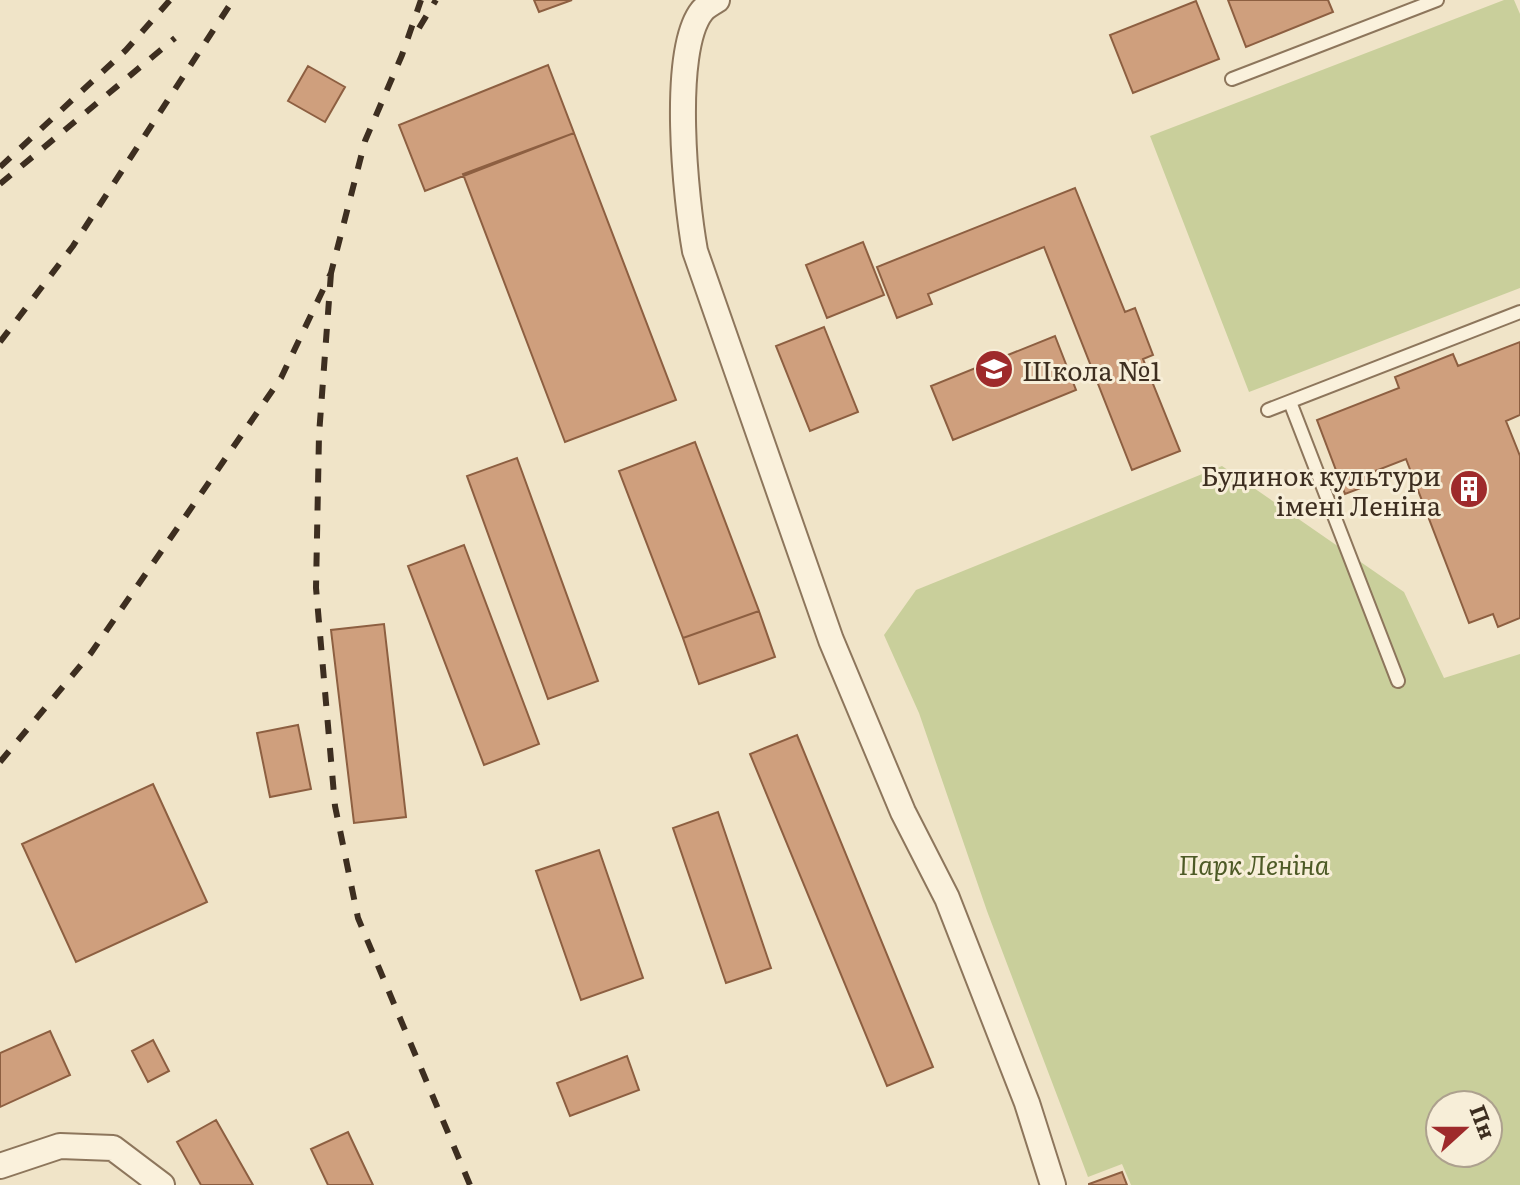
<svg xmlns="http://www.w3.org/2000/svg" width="1520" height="1185" font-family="Literata,serif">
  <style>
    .green { fill: #c9cf9b; fill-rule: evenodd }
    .building { fill: #cf9f7d; stroke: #8d5f41; stroke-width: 2 }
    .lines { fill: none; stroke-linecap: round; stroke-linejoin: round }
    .lane-casing { stroke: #8d765c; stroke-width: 16 }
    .street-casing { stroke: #8d765c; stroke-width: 28 }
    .lane { stroke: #faf1dc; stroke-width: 12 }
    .street { stroke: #faf1dc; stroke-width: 24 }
    .rail { stroke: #3d2e20; stroke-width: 6; stroke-dasharray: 14 14; stroke-linecap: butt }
    .labels { text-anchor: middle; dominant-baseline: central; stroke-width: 6; stroke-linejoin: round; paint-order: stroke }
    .poi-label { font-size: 26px; fill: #3d2e20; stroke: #f7eed8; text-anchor: start }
    .park-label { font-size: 26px; font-style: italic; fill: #4d5a26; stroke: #f7eed8 }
  </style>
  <rect width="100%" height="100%" fill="#f0e4c8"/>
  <!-- green -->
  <path class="green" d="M 1504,0 L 1514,0 L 1520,14 L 1520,288 L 1249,392 L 1150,136 Z
    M 1222,466 L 1404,592 L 1444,678 L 1520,654 L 1520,1185 L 1131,1185 L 1122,1164 L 1088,1177 L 987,911 L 919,713 L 884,635 L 916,590 ZM 1440,1105 L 1488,1105 L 1488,1153 L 1440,1153 Z"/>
  <!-- building -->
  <path class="building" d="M 534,0 L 572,0 L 539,12 Z
    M 1228,0 L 1328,0 L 1333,12 L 1246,47 Z
    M 1196,1 L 1219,59 L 1133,93 L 1110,35 Z
    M 548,65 L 574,133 L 425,191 L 399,125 Z
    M 308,66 L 345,87 L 325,122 L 288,101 Z
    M 574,133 L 676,400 L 565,442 L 463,174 Z
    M 1075,188 L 1125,312 L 1135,308 L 1153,355 L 1143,359 L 1180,451 L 1132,470 L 1044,247 L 928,294 L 932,304 L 897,318 L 877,267 Z
    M 863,242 L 884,295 L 827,318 L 806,265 Z
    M 824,327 L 858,412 L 810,431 L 776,346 Z
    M 1055,336 L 1076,390 L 953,440 L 931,386 Z
    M 1520,342 L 1520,415 L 1506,421 L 1520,456 L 1520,618 L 1498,627 L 1493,614 L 1469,623 L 1406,459 L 1370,473 L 1374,483 L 1345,494 L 1317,420 L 1399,388 L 1395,377 L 1453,354 L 1458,366 Z
    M 695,442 L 759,611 L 683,638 L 619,471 Z
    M 517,458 L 598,681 L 548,699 L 467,476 Z
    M 464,545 L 539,744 L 484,765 L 408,566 Z
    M 759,611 L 775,657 L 699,684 L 683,638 Z
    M 384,624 L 406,817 L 354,823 L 331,630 Z
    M 298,725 L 311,789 L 270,797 L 257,733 Z
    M 797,735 L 933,1067 L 887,1086 L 750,754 Z
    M 153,784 L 207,902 L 76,962 L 22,844 Z
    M 718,812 L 771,968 L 726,983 L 673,828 Z
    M 599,850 L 643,978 L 581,1000 L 536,871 Z
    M 50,1031 L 70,1075 L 0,1107 L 0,1053 Z
    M 153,1040 L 169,1071 L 148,1082 L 132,1051 Z
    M 627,1056 L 639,1090 L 570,1116 L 557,1083 Z
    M 216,1120 L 253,1185 L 201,1185 L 177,1142 Z
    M 348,1132 L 373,1185 L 328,1185 L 311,1149 Z
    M 1122,1172 L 1127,1185 L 1089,1185 L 1089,1184 Z"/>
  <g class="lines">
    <!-- lane casing -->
    <g class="lane-casing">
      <path id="lane" d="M 1232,79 L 1437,0
        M 1290,402 L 1398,681
        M 1268,410 L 1520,312"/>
    </g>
    <!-- street casing -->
    <g class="street-casing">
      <path id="street" d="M 717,0 C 712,3 705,7 702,11 C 670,51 686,201 695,251 L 831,640 L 903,812 L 947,898 L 1027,1103 L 1053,1185
        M 0,1166 L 60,1146 L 113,1148 L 162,1185"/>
    </g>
    <!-- lane -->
    <use href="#lane" class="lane"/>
    <!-- street -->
    <use href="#street" class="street"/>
    <!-- rail -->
    <path class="rail" d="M 419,28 L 436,0
      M 0,167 L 126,50 L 170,0
      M 0,184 L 175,38
      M 331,273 L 319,435 L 316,588 L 335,806 L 358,918 L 470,1185
      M 0,342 L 73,246 L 233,0
      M 0,762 L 91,653 L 281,378 L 331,273 L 365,141 L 402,55 L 421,0"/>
  </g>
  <!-- icons -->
  <defs>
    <g id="school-disc" transform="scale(2)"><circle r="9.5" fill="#9e2a2b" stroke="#f7eed8"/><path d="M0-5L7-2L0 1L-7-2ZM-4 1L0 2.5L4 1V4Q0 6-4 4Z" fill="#fff"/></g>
    <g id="building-disc" transform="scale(2)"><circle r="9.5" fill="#9e2a2b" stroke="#f7eed8"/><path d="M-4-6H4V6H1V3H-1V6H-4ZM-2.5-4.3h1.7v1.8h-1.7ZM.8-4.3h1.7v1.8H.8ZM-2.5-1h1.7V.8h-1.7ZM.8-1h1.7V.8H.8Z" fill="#fff"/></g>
  </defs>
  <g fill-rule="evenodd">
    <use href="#school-disc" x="994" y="369"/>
    <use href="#building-disc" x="1469" y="489"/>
  </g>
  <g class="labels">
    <!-- poi labels -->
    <g class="poi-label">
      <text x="1022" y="369">Школа №1</text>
      <text x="1441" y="474" text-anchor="end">Будинок культури<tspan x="1441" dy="30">імені Леніна</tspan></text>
    </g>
    <!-- park labels -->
    <g class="park-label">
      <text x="1254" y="863">Парк Леніна</text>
    </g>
  </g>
  <!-- north arrow -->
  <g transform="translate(1464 1129) rotate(69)"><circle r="38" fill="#f7eed8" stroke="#ada18e" stroke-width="2"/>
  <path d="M0-6L14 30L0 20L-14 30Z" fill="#9e2a2b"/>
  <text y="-12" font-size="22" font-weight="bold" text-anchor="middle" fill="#3d2e20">Пн</text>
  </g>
</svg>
